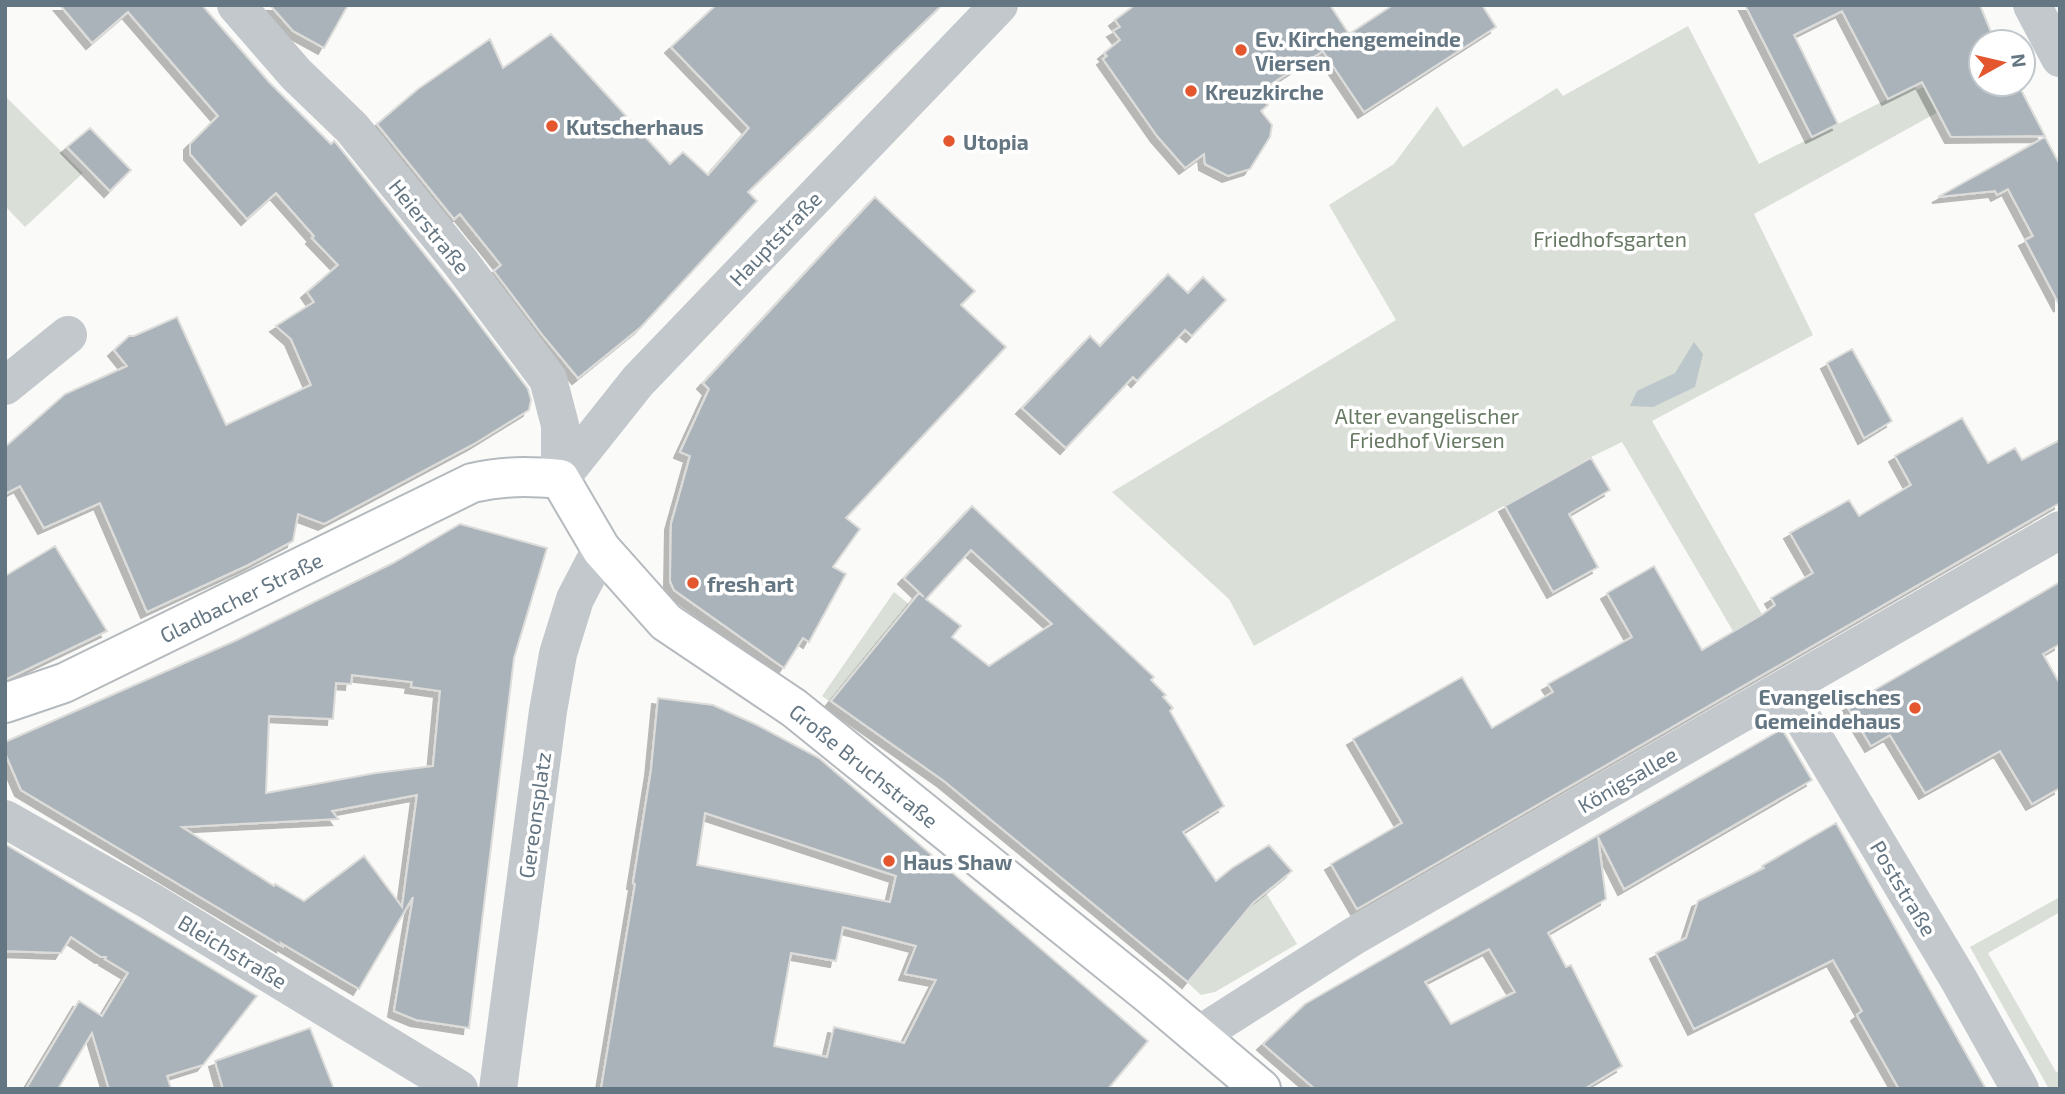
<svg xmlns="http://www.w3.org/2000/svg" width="2065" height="1094" font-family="'Exo 2',sans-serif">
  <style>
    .green { fill: #dadfd7 }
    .water { fill: #bbc7cb }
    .building { fill: #aab3b9; stroke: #dcdcda; stroke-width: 2; fill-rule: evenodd; filter: url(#shadow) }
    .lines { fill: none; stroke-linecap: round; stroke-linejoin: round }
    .major-casing { stroke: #b5babe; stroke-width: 42 }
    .minor { stroke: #c3c8cc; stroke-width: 38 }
    .major { stroke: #fff; stroke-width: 38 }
    .poi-dot { fill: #e4572e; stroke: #fff; stroke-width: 2.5 }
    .labels { text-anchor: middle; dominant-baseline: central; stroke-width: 7; stroke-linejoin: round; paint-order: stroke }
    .poi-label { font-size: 21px; font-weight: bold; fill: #657683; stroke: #fff; text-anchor: start }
    .street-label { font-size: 21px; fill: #657683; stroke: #fff }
    .park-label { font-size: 21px; fill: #687a64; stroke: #fff }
  </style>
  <defs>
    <filter id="shadow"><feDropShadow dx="-6" dy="6" stdDeviation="0" flood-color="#0004"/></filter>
  </defs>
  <rect width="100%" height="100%" fill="#fafaf8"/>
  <!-- green -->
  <path class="green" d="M 1688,26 L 1759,164 L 1915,85 L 1917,90 L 1943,77 L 1956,102 L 1754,214 L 1813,335 L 1652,421 L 1788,660 L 1760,677 L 1622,442 L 1591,457 L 1254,646 L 1229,599 L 1112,492 L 1396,320 L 1329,205 L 1394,164 L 1437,106 L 1463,147 L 1557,88 L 1563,96 Z
    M 5,96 L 83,173 L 25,227 L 5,206 Z
    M 894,592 L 909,604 L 829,701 L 822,696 Z
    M 1266,893 L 1297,944 L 1215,992 L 1201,995 L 1188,983 L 1253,904 Z
    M 2060,897 L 2060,912 L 1988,953 L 2056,1072 L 2060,1071 L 2060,1086 L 2049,1089 L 1970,947 Z"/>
  <!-- water -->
  <path class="water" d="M 1694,342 L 1703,354 L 1695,387 L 1653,407 L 1630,406 L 1637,391 L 1675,373 Z"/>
  <!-- building -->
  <path class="building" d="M 60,5 L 202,5 L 269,82 L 331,144 L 334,141 L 336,143 L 461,300 L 528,389 L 531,400 L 529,410 L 474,444 L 324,524 L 298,514 L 293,541 L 248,565 L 147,612 L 100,503 L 44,528 L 20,486 L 5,494 L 5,447 L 65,394 L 127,366 L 114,350 L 129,336 L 134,336 L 177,317 L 226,425 L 311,385 L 291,339 L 276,326 L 314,302 L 307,292 L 338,265 L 312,238 L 314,236 L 276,193 L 247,219 L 190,154 L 190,144 L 218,116 L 128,12 L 92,43 Z
    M 270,5 L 348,5 L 324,48 L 293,31 Z
    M 716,5 L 942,5 L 748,192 L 757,201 L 641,327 L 578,378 L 544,337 L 494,271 L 501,265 L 460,214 L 454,219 L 377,124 L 418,89 L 490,39 L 503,68 L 551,34 L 670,164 L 683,152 L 708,175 L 749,128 L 671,47 Z
    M 1135,5 L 1330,5 L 1349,34 L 1393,5 L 1482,5 L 1496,27 L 1364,112 L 1323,51 L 1257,93 L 1268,105 L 1261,111 L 1272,125 L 1270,137 L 1250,169 L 1228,176 L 1205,164 L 1204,154 L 1185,168 L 1157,136 L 1103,59 L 1107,56 L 1104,53 L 1120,40 L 1113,31 L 1120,27 L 1115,20 Z
    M 1745,5 L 1980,5 L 1995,42 L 1981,42 L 1981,84 L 2018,84 L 2045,136 L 1951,137 L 1922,82 L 1888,99 L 1842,11 L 1794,35 L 1838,124 L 1812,137 Z
    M 90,128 L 131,170 L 110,191 L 67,147 Z
    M 2045,137 L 2060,165 L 2060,306 L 2025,240 L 2033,236 L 2008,189 L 1997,195 L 1995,191 L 1938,197 Z
    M 875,197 L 975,291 L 961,305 L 1006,347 L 846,518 L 860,529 L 833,567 L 846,574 L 809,642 L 803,638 L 784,668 L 674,590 L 670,581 L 671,524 L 690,456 L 680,452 L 709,389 L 703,383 Z
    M 1168,274 L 1188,293 L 1203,277 L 1226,300 L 1192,336 L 1185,330 L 1137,381 L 1133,377 L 1066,448 L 1022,408 L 1090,336 L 1100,346 Z
    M 1852,349 L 1892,421 L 1864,438 L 1827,363 Z
    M 1962,418 L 1988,463 L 2015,448 L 2022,460 L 2060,440 L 2060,503 L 1357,909 L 1331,864 L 1402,823 L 1353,739 L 1462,677 L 1492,728 L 1553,692 L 1548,684 L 1632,637 L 1607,593 L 1654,566 L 1702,650 L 1763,614 L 1775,605 L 1771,598 L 1813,573 L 1790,533 L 1849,500 L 1859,516 L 1911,485 L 1895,456 Z
    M 1591,458 L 1610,490 L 1569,514 L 1598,567 L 1553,592 L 1505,506 Z
    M 972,506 L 1154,677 L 1151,680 L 1166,695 L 1163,697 L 1173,708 L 1170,711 L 1224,806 L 1183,832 L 1216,881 L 1232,868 L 1269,845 L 1292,871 L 1253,903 L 1188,982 L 944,781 L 831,701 L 919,593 L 924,597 L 904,578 ZM 971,550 L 1052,624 L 989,666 L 952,637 L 961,626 L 926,599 Z
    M 460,524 L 547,548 L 514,658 L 469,1028 L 416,1020 L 394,1011 L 413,897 L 359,989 L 281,943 L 282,946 L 21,790 L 5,753 L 5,742 L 237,640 L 393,563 ZM 352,675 L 412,682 L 411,687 L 440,691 L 433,766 L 376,773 L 266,793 L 269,716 L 333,719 L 336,683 L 351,684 ZM 417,795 L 402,907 L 364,856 L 304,901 L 275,884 L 274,886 L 182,827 L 338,819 L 332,811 Z
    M 55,546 L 107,631 L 5,680 L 5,576 Z
    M 2060,582 L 2060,644 L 2043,654 L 2060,684 L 2060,788 L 2032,804 L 2000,751 L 1925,793 L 1890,735 L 1871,746 L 1847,706 Z
    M 658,698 L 713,705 L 757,725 L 819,758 L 1148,1041 L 1108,1089 L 601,1089 L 635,884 L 633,883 L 651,770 ZM 705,813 L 896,876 L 890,902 L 697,865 ZM 843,927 L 916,946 L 905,974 L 936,980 L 904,1043 L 834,1027 L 827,1057 L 774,1046 L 791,953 L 836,961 Z
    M 1782,729 L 1812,780 L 1624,889 L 1598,837 L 1606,899 L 1548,933 L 1566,967 L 1571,965 L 1622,1066 L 1584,1089 L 1315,1089 L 1263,1044 L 1305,1004 ZM 1489,949 L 1515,992 L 1451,1024 L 1425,982 Z
    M 1836,823 L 1925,981 L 1986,1089 L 1899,1089 L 1857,1015 L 1862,1011 L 1833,960 L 1694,1029 L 1656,953 L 1686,938 L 1698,901 L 1764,868 L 1762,866 Z
    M 5,844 L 257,996 L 203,1065 L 167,1076 L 171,1089 L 109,1089 L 92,1033 L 58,1089 L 26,1089 L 79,1001 L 102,1016 L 128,973 L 105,959 L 106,957 L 101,957 L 71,937 L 61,953 L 5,951 Z
    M 310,1028 L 334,1089 L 223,1089 L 215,1061 Z"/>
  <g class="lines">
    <!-- major casing -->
    <g class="major-casing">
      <g id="major">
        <path id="s1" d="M 5,703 L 64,683 L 472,483 C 504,476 527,476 560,479 L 601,549 L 666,622 L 794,708 L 1151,996 L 1261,1089"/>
      </g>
    </g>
    <!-- minor -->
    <path class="minor" d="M 236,5 L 296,74 L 352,128 L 461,263 L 548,379 L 560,425 L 560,479
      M 2032,5 L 2060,58
      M 5,386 L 68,335
      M 560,479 L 638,381 L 999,5
      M 1785,689 L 1959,980 L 2020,1089
      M 5,819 L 150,901 L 459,1089
      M 1199,1035 L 1354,936 L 2060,530
      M 498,1089 L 548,711 L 558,654 L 575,599 L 601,549"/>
    <!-- major -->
    <use href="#major" class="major"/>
  </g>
  <!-- markers -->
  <g class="poi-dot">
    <circle cx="1241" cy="50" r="7"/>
    <circle cx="1191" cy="91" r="7"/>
    <circle cx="552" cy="126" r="7"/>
    <circle cx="949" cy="141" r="7"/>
    <circle cx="693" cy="583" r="7"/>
    <circle cx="1915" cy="708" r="7"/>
    <circle cx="889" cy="861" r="7"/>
  </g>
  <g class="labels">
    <!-- poi labels -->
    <g class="poi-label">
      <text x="1255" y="38">Ev. Kirchengemeinde<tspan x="1255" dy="24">Viersen</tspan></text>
      <text x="1205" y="91">Kreuzkirche</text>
      <text x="566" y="126">Kutscherhaus</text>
      <text x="963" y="141">Utopia</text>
      <text x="707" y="583">fresh art</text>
      <text x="1901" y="696" text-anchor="end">Evangelisches<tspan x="1901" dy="24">Gemeindehaus</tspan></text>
      <text x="903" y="861">Haus Shaw</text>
    </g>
    <!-- street labels -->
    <g class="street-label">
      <text transform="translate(430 226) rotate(51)">Heierstraße</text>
      <text transform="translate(775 238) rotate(-46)">Hauptstraße</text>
      <text stroke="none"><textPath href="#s1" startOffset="259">Gladbacher Straße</textPath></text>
      <text stroke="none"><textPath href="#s1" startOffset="1029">Große Bruchstraße</textPath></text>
      <text transform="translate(1627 779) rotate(-30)">Königsallee</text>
      <text transform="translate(534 815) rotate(-82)">Gereonsplatz</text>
      <text transform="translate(1904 888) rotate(59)">Poststraße</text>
      <text transform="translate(233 951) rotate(31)">Bleichstraße</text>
    </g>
    <!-- park labels -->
    <g class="park-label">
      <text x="1610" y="238">Friedhofsgarten</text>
      <text x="1427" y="415">Alter evangelischer<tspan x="1427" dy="24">Friedhof Viersen</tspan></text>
    </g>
  </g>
  <!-- border -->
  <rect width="2065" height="1094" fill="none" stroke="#657683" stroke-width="14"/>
  <!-- north arrow -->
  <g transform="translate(2002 63) rotate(82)"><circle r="33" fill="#ffffff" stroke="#c1c8cd" stroke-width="2"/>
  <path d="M0-5L12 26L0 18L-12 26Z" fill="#e4572e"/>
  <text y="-10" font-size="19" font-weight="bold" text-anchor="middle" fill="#657683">N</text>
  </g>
</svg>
